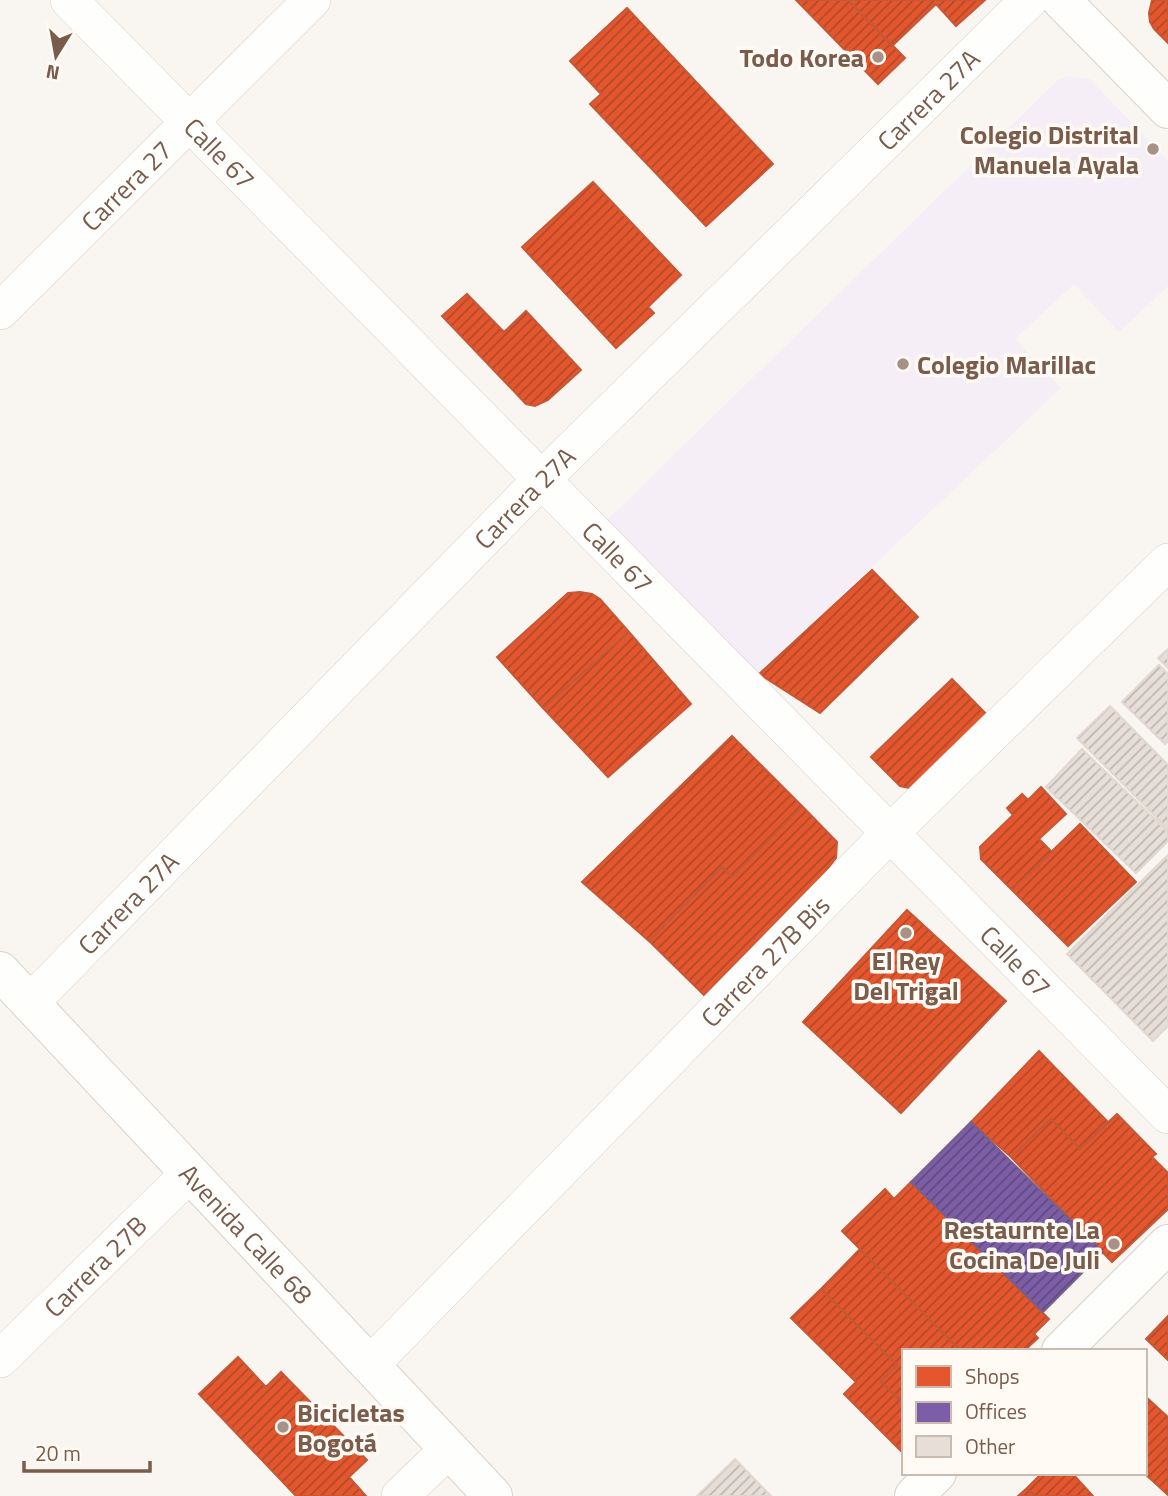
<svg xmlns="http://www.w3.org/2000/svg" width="1168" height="1496" font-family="'Titillium Web',sans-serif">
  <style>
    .education { fill: #f6eef6 }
    .shops { fill: url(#shops-hatch); stroke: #c45837; stroke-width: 2 }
    .offices { fill: url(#offices-hatch); stroke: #7b5d8c; stroke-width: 2 }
    .building { fill: url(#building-hatch); stroke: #e2d8d2; stroke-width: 2 }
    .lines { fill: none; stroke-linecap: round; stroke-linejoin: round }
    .minor-casing { stroke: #d7d1cb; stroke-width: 38 }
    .tertiary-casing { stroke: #d7d1cb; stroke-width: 40 }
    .secondary-casing { stroke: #d9d2cb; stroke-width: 40 }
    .minor { stroke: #fefefd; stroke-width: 37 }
    .tertiary { stroke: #fefefd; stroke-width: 38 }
    .secondary { stroke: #fefefd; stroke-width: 38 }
    .poi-dot { fill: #a69286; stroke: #fffaf3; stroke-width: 2.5 }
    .labels { text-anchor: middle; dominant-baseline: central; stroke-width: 7; stroke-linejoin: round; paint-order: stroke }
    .poi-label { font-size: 26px; font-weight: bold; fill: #7a5c4d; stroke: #fffaf3; text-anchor: end }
    .street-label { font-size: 26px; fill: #7a5c4d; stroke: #fffaf3 }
  </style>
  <defs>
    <pattern id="shops-hatch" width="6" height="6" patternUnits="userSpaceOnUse" patternTransform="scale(1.75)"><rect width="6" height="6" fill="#e4572e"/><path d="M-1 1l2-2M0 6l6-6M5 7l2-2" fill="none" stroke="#b44828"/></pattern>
    <pattern id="offices-hatch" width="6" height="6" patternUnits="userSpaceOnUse" patternTransform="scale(1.75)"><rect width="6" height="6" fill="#7b5ea7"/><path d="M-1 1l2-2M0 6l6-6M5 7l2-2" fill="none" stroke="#614a7c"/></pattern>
    <pattern id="building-hatch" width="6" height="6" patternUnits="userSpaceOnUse" patternTransform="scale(1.75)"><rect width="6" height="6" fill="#e6ded7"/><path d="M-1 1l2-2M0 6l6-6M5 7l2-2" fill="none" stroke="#bfb7b1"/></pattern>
  </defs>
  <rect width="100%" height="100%" fill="#f9f5f0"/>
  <!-- education -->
  <path class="education" d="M 1068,76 L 1090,79 L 1168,161 L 1168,286 L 1119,332 L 1074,284 L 1015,339 L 1061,388 L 759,674 L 605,522 L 1058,80 Z"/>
  <!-- shops -->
  <path class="shops" d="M 796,0 L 848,0 L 905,58 L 878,84 Z
    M 848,0 L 985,0 L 956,26 L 936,4 L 892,46 Z
    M 1152,0 L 1168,0 L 1168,43 L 1154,29 L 1150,22 L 1149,13 Z
    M 627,8 L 773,164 L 706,226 L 590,104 L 601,94 L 570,61 Z
    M 593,182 L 681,275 L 648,307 L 654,313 L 616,348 L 522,247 Z
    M 467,294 L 504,332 L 526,311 L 581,370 L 548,400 L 535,406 L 526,404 L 442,316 Z
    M 872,570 L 918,617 L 820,713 L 759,674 Z
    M 580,592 L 592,594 L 600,599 L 629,632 L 543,708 L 497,657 L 568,593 Z
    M 629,632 L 691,704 L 608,777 L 543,708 Z
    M 952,679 L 993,721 L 917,785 L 909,788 L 900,786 L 871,757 Z
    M 732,736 L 802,806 L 732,877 L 722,867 L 649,941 L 582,882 Z
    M 1041,787 L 1066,814 L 1039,839 L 1052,852 L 1012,890 L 981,859 L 980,847 L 1013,815 L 1007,808 L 1022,794 L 1028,800 Z
    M 802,806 L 837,842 L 836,858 L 822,876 L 704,995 L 649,941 L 722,867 L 732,877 Z
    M 1080,824 L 1136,882 L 1068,946 L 1012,890 Z
    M 907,910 L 1006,1001 L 901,1113 L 803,1022 Z
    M 1039,1051 L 1108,1122 L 1080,1149 L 1051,1119 L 1011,1157 L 971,1122 Z
    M 1117,1114 L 1156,1154 L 1152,1157 L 1168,1173 L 1168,1209 L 1112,1262 L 1011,1157 L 1051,1119 L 1080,1149 Z
    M 911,1182 L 1049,1319 L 1034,1334 L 1038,1338 L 1024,1351 L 961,1351 L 842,1231 L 885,1189 L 894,1199 Z
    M 860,1249 L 961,1351 L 904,1351 L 904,1404 L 881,1381 L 897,1365 L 821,1289 Z
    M 821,1289 L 897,1365 L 881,1381 L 904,1404 L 904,1454 L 844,1394 L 856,1382 L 791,1318 Z
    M 1168,1316 L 1168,1360 L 1146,1339 Z
    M 238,1357 L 266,1387 L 281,1372 L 367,1460 L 349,1477 L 366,1496 L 296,1496 L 199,1394 Z
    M 1145,1396 L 1168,1417 L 1168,1495 L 1144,1473 Z
    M 1042,1473 L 1072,1473 L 1093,1496 L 1035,1496 L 1027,1488 Z
    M 1027,1488 L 1035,1496 L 1018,1496 Z"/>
  <!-- offices -->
  <path class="offices" d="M 971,1122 L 1103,1252 L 1043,1312 L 911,1182 Z"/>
  <!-- building -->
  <path class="building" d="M 1168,649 L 1168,668 L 1158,658 Z
    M 1159,665 L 1168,674 L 1168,741 L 1165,744 L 1122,702 Z
    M 1110,706 L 1168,765 L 1168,829 L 1077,738 Z
    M 1082,749 L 1168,832 L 1168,841 L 1136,873 L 1046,787 Z
    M 1168,855 L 1168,1026 L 1153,1041 L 1067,954 Z
    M 735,1459 L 771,1496 L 697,1496 Z"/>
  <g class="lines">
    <!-- minor casing -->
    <g class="minor-casing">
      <g id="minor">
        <path id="s1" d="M 69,0 L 1168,1115"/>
        <path id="s2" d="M 0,311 L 312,0"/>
        <path id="s3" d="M 30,1003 L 542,479 L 1029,0"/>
        <path id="s4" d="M 0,1359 L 190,1173"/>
        <path id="s5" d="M 370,1365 L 890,833 L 1168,562"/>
        <path d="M 400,1496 L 449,1449"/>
      </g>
    </g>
    <!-- tertiary casing -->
    <g class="tertiary-casing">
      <path id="tertiary" d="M 1061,1351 L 1168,1244
        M 914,1496 L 937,1473"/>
    </g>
    <!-- secondary casing -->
    <g class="secondary-casing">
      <g id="secondary">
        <path d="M 1061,0 L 1168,109"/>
        <path id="s6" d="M 0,971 L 493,1496"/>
      </g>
    </g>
    <!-- minor -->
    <use href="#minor" class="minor"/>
    <!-- tertiary -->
    <use href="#tertiary" class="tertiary"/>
    <!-- secondary -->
    <use href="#secondary" class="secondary"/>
  </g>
  <!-- markers -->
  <g class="poi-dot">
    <circle cx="878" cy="57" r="7"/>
    <circle cx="1153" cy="149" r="7"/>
    <circle cx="903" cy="364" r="7"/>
    <circle cx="906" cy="933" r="7"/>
    <circle cx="1114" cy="1244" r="7"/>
    <circle cx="283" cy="1427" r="7"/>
  </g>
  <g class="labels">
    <!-- poi labels -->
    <g class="poi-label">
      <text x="864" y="57">Todo Korea</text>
      <text x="1139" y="134">Colegio Distrital<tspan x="1139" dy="30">Manuela Ayala</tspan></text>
      <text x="917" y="364" text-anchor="start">Colegio Marillac</text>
      <text x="906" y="960" text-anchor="middle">El Rey<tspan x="906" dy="30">Del Trigal</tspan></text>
      <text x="1100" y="1229">Restaurnte La<tspan x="1100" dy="30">Cocina De Juli</tspan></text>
      <text x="297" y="1412" text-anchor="start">Bicicletas<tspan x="297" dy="30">Bogotá</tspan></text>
    </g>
    <!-- street labels -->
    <g class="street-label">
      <text stroke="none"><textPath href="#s3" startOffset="1274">Carrera 27A</textPath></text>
      <text stroke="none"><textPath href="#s1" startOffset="215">Calle 67</textPath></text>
      <text stroke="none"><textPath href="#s2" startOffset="178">Carrera 27</textPath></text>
      <text stroke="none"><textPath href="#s3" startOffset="707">Carrera 27A</textPath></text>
      <text stroke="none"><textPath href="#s1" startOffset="782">Calle 67</textPath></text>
      <text stroke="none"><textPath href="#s3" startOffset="140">Carrera 27A</textPath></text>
      <text stroke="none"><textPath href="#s5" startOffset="565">Carrera 27B Bis</textPath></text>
      <text stroke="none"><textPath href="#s1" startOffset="1349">Calle 67</textPath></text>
      <text stroke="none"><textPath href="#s6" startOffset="360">Avenida Calle 68</textPath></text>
      <text stroke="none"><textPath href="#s4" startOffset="133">Carrera 27B</textPath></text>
    </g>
  </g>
  <!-- legend -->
  <rect x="902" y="1349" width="245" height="126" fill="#fffaf3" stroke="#cabbb1" stroke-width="2"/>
  <rect x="916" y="1366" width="35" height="21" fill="#e4572e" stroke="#cabbb1" stroke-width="2"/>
  <text x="965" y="1384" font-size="21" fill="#7a5c4d">Shops</text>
  <rect x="916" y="1402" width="35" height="21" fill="#7b5ea7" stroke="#cabbb1" stroke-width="2"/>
  <text x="965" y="1419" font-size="21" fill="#7a5c4d">Offices</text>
  <rect x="916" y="1436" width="35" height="21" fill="#e6ded7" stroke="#cabbb1" stroke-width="2"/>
  <text x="965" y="1454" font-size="21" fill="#7a5c4d">Other</text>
  <!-- north arrow -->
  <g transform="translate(56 56) rotate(191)" stroke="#fffaf3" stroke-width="5" paint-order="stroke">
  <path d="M0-5L12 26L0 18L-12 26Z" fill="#7a5c4d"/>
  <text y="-10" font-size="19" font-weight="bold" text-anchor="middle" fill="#7a5c4d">N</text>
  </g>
  <!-- scale -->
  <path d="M24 1461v10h126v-10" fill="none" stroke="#7a5c4d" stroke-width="3.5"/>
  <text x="35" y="1461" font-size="21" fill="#7a5c4d" stroke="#fffaf3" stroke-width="5" paint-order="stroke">20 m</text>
</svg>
